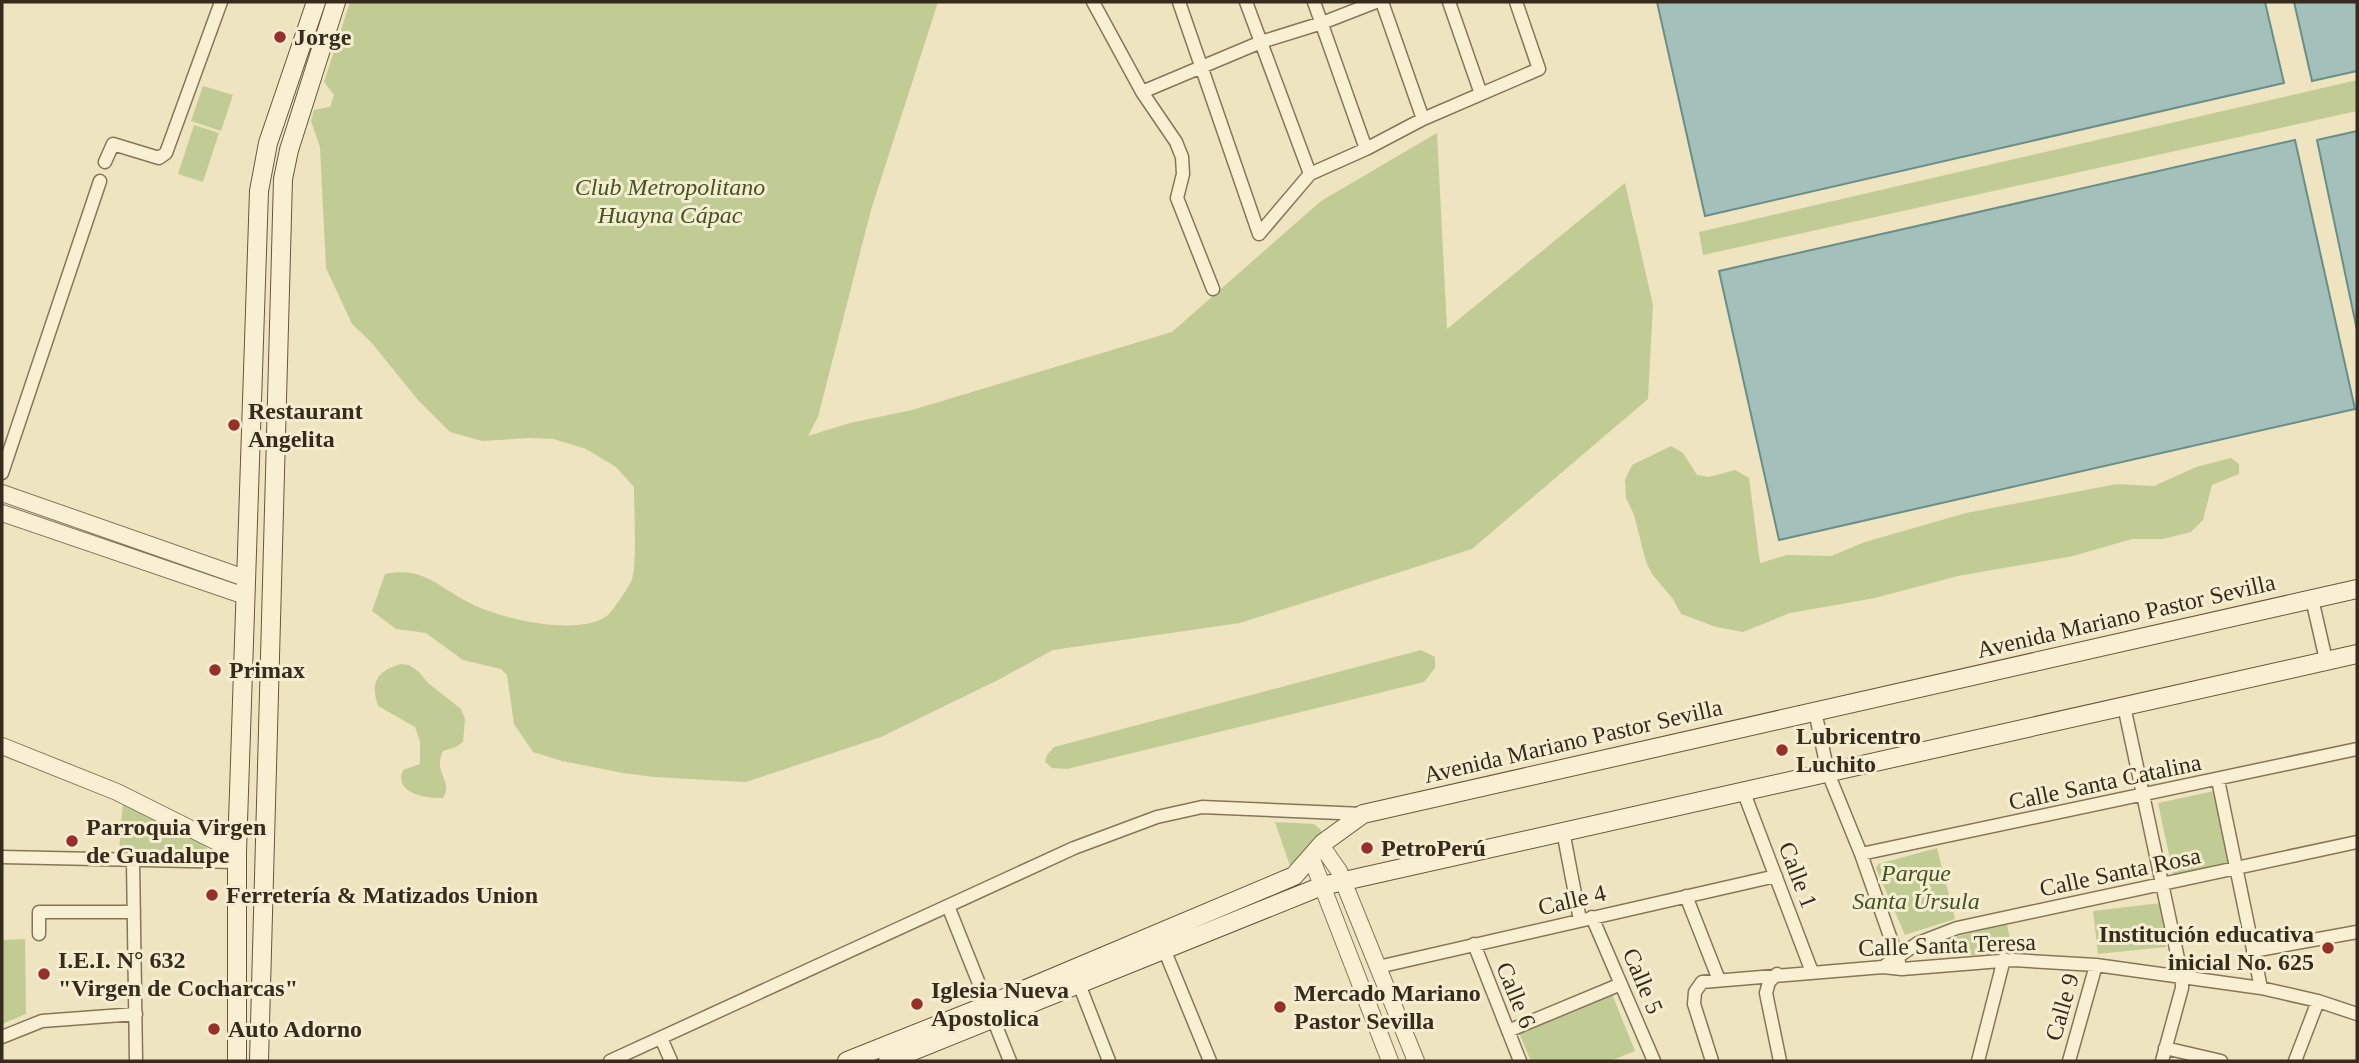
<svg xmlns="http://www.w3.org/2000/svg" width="2359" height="1063" font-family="Georgia,serif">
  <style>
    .green { fill: #c1cc94 }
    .water { fill: #a3c0ba; stroke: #6a8e88; stroke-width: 2 }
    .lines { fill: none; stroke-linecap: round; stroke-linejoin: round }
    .minor-casing { stroke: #877558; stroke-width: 15 }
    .tertiary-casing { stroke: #877558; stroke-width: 18 }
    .secondary-casing { stroke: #69563b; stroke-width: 20 }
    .minor { stroke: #f9f0d4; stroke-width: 12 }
    .tertiary { stroke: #f9f0d4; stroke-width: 16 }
    .secondary { stroke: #f9f0d4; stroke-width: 18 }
    .poi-dot { fill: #963028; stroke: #f5edd0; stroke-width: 2.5 }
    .labels { text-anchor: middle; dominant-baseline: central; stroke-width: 6; stroke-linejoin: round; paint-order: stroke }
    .poi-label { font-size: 24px; font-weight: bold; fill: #372b1d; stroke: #f5edd0; text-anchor: start }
    .park-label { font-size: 24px; font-style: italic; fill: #435323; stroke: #f5edd0 }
    .street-label { font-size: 24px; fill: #372b1d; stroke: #f5edd0 }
  </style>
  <rect width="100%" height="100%" fill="#eee4c0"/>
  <!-- green -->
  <path class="green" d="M 350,2 L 938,2 L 871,210 L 818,417 L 808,436 L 850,423 L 912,410 L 1172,332 L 1321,201 L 1437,133 L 1447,329 L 1625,183 L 1653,305 L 1648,399 L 1472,549 L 1240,623 L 1053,650 L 998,680 L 881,737 L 746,782 L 654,777 L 623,773 L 562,761 L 533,752 L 514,724 L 507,675 L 501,669 L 463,660 L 426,633 L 396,629 L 372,611 L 385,574 C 423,566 437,586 468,602 C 496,618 581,638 608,615 C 614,609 629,587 632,579 C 637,568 634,503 634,487 L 616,467 L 586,449 L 554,439 L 529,438 L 482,441 L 450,432 L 418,400 L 371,342 L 352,324 L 326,268 L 320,147 L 311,121 L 314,110 L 330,107 L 334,95 L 324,82 Z
    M 2357,80 L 2357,111 L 1703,255 L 1699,232 Z
    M 203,86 L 233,95 L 221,131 L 191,121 Z
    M 194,125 L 219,133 L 203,182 L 178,174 Z
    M 1671,446 L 1683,453 L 1697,475 L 1709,477 L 1735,470 L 1749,478 L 1760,563 L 1787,555 L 1831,556 L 1865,542 L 1966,513 L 2117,484 L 2154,486 L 2196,467 L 2231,458 L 2239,464 L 2239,474 L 2212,485 L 2203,520 L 2191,532 L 2163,539 L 2132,539 L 2073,556 L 1958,576 L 1875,598 L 1790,613 L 1743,632 L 1716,627 L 1681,614 L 1673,599 L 1652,574 L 1646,562 L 1634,515 L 1626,498 L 1625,480 L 1632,465 Z
    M 1421,650 L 1435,657 L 1435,668 L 1424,682 L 1067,769 L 1052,768 L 1045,762 L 1047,755 L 1054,747 Z
    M 401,664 L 409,665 L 419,672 L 428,683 L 461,709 L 465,719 L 463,742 L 456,747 L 443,751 C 432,774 454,780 443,798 C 426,799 393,793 403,770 L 420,764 L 420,741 L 415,727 L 378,706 C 370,682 377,671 401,664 Z
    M 2214,791 L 2230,866 L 2174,878 L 2158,803 Z
    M 123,801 L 205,843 L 207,849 L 119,851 Z
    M 1275,822 L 1314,824 L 1321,830 L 1321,834 L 1291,869 Z
    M 1937,848 L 1955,919 L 1905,935 L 1876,868 L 1878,864 Z
    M 2161,903 L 2166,947 L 2098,954 L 2093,911 Z
    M 2007,924 L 2013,955 L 1920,955 L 1919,948 L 1962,935 Z
    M 25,939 L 26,1014 L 2,1024 L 2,940 Z
    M 1612,994 L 1635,1051 L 1610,1061 L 1531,1061 L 1519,1033 Z"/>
  <!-- water -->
  <path class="water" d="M 1657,2 L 2265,2 L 2284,83 L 1705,216 Z
    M 2294,2 L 2357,2 L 2357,71 L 2312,81 Z
    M 2357,131 L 2357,330 L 2317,140 Z
    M 2295,140 L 2355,409 L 1779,540 L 1719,271 Z"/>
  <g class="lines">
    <!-- minor casing -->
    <g class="minor-casing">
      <path id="minor" d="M 1093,2 L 1142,92 L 1176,142 L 1182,157 L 1183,174 L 1177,198 L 1213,289
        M 1179,2 L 1259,234
        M 1246,2 L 1310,174
        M 1314,2 L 1366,149
        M 1382,2 L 1423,119
        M 1449,2 L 1481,94
        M 1142,92 L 1261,42 L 1322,23 L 1376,2
        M 105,162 L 113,144 L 159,158 L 166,153 L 221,2
        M 1259,234 L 1310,174 L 1366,149 L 1423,119 L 1539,69 L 1516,2
        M 2,473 L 100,181
        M 2312,599 L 2326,660
        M 2124,706 L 2182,977 L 2182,988 L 2162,1061
        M 1815,711 L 1828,773 L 1861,854 L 1899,962
        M 2218,780 L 2261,988
        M 1744,793 L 1812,972
        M 1563,831 L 1580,920
        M 1861,854 L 2357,749
        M 2,857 L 237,862
        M 133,860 L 136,1061
        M 1686,896 L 1719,980
        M 948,906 L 1010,1061
        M 1592,917 L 1654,1061
        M 39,934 L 39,912 L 134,912
        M 1474,944 L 1520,1061
        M 1164,949 L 1210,1061
        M 2253,951 L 2357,932
        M 1378,967 L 1776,876
        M 1883,967 L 1918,943 L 1957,928 L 2357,842
        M 1777,974 L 1769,982 L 1766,993 L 1780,1061
        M 1079,984 L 1109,1061
        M 1508,1031 L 1621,984
        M 2,1037 L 42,1021 L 136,1014
        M 661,1038 L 671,1061
        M 2165,1048 L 2221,1061
        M 610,1061 L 1074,848 L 1157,817 L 1202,807 L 1363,814
        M 1712,1061 L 1694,1004 L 1695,992 L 1702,982 L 1883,967 L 1902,969 L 2013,960 L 2096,965 L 2261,988 L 2318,1001 L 2357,1014
        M 1978,1061 L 2004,959
        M 2069,1061 L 2096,965
        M 2295,1061 L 2318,1001"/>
    </g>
    <!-- tertiary casing -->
    <g class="tertiary-casing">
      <path id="tertiary" d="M 2,493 L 245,578
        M 2,513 L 245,596
        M 2,746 L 117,792 L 237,852
        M 1321,845 L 1339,871 L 1416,1061
        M 1311,857 L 1390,1061"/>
    </g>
    <!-- secondary casing -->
    <g class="secondary-casing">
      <path id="secondary" d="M 237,1061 L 237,852 L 259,191 L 268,143 L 316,2
        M 259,1061 L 283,179 L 289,150 L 336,2
        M 847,1061 L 988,1005 L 1294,876 L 1323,843 L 1363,814 L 2357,589
        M 888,1061 L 1322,886 L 2357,654"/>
    </g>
    <!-- minor -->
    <use href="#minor" class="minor"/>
    <!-- tertiary -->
    <use href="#tertiary" class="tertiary"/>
    <!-- secondary -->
    <use href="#secondary" class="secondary"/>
  </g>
  <!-- markers -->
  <g class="poi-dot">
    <circle cx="280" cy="37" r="7"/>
    <circle cx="234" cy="425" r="7"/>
    <circle cx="215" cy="670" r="7"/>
    <circle cx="1782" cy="750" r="7"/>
    <circle cx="72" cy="841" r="7"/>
    <circle cx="1367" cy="848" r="7"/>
    <circle cx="212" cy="895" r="7"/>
    <circle cx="2328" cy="948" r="7"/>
    <circle cx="44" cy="974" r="7"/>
    <circle cx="917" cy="1004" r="7"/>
    <circle cx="1280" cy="1007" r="7"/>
    <circle cx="214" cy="1029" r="7"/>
  </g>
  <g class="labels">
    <!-- poi labels -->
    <g class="poi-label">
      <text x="294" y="37">Jorge</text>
      <text x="248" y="411">Restaurant<tspan x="248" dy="28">Angelita</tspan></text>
      <text x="229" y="670">Primax</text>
      <text x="1796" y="736">Lubricentro<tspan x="1796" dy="28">Luchito</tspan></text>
      <text x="86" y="827">Parroquia Virgen<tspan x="86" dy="28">de Guadalupe</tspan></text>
      <text x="1381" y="848">PetroPerú</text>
      <text x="226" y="895">Ferretería &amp; Matizados Union</text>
      <text x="2314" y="934" text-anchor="end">Institución educativa<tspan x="2314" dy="28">inicial No. 625</tspan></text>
      <text x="58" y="960">I.E.I. N° 632<tspan x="58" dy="28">"Virgen de Cocharcas"</tspan></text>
      <text x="931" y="990">Iglesia Nueva<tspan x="931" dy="28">Apostolica</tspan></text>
      <text x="1294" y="993">Mercado Mariano<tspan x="1294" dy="28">Pastor Sevilla</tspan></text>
      <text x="228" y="1029">Auto Adorno</text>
    </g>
    <!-- park labels -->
    <g class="park-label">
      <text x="670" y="187">Club Metropolitano<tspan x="670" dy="28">Huayna Cápac</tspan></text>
      <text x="1916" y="873">Parque<tspan x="1916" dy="28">Santa Úrsula</tspan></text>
    </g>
    <!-- street labels -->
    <g class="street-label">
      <text transform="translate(2126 616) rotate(-13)">Avenida Mariano Pastor Sevilla</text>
      <text transform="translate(1573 741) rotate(-13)">Avenida Mariano Pastor Sevilla</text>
      <text transform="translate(2105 782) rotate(-12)">Calle Santa Catalina</text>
      <text transform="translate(2120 872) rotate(-12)">Calle Santa Rosa</text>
      <text transform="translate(1798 875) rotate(69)">Calle 1</text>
      <text transform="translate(1572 900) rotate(-13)">Calle 4</text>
      <text transform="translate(1947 945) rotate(-2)">Calle Santa Teresa</text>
      <text transform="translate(1643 981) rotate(67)">Calle 5</text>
      <text transform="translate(1516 995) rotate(68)">Calle 6</text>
      <text transform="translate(2062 1007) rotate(-74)">Calle 9</text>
    </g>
  </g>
  <!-- border -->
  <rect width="2359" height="1063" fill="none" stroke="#372b1d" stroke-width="7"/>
</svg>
